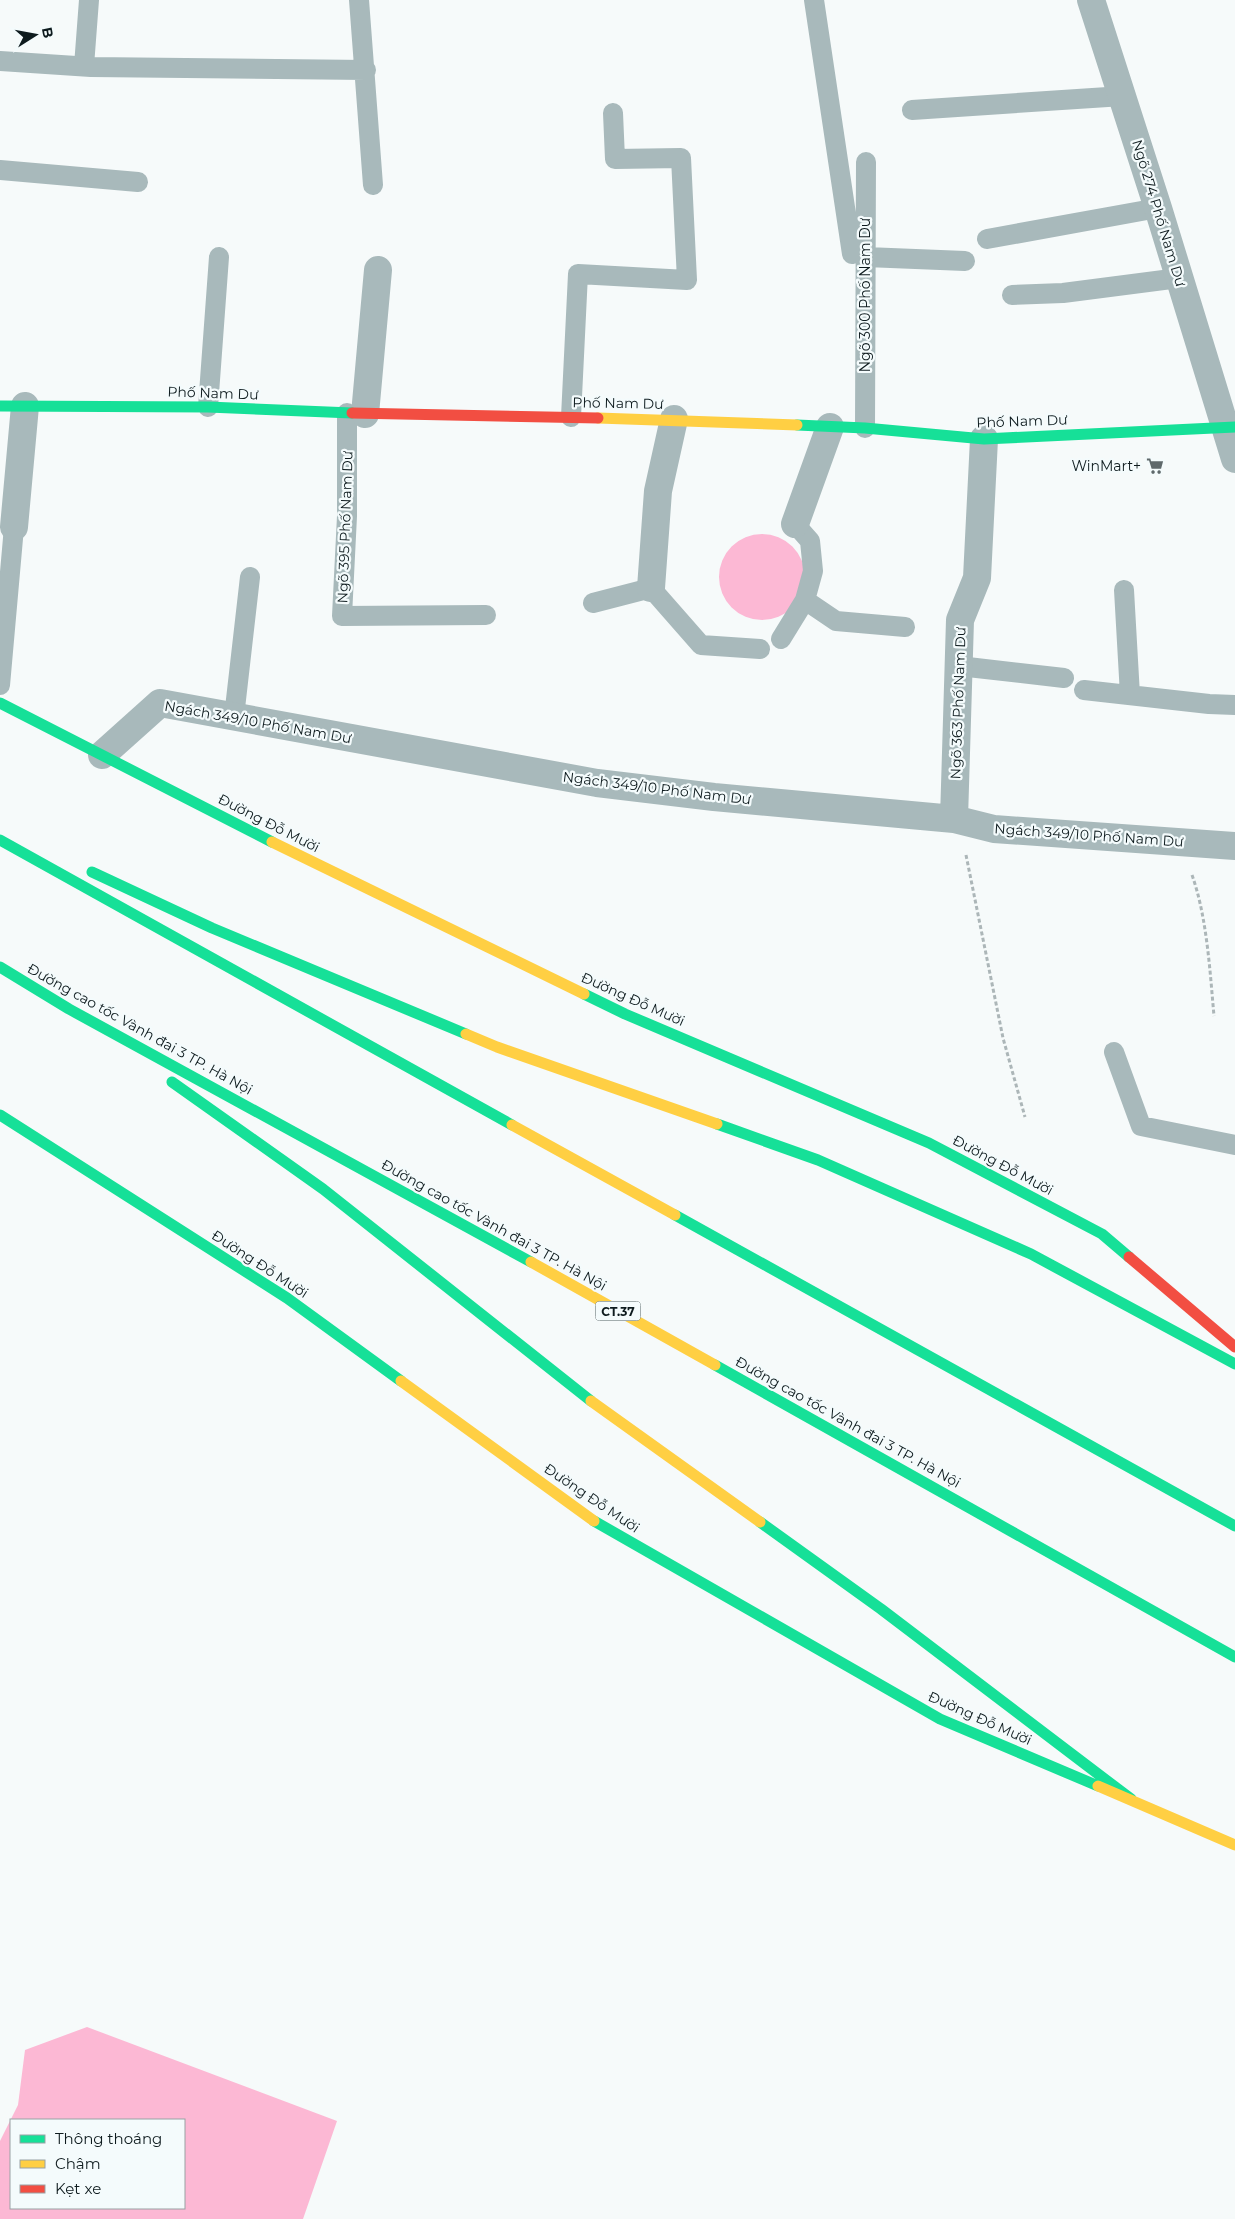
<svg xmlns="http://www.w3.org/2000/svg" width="1235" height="2219" font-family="Montserrat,sans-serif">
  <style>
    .water { fill: #fcb8d4; fill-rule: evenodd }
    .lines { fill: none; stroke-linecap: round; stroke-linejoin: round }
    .path { stroke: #acb6b8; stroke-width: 3; stroke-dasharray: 4 2.5; stroke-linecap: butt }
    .lane { stroke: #a8b9bb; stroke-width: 20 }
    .street { stroke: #a8b9bb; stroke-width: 28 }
    .fast { stroke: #16e098; stroke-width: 11 }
    .slow { stroke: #ffcf43; stroke-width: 11 }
    .jam { stroke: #f24e42; stroke-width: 11 }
    .labels { text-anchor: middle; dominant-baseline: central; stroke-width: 4.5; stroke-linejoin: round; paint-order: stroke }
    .shield { fill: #f4fbfc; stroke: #535e61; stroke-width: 1 }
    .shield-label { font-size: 12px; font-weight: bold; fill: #0e1b1e }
    .street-label { font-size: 14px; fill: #0e1b1e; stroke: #f4fbfc }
    .poi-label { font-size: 14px; fill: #0e1b1e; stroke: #f4fbfc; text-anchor: end }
  </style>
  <rect width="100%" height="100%" fill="#f6fafa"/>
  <!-- water -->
  <path class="water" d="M719 577a43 43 0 1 1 86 0a43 43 0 1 1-86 0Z
    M 87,2027 L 337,2121 L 303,2219 L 0,2219 L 0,2141 L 18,2105 L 25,2050 ZM 11,2120 L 184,2120 L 184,2208 L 11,2208 Z"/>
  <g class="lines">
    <!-- path -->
    <path class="path" d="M 966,855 L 1003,1038 L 1025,1117
      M 1192,875 C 1207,917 1210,972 1214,1016"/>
    <!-- lane -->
    <path class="lane" d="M 359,0 L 373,185
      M 814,0 L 852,254
      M 0,61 L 91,67 L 366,70
      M 84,66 L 89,0
      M 912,110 L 1123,96
      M 0,170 L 138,182
      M 987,239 L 1158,208
      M 866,257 L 965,261
      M 1012,295 L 1063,293 L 1179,278
      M 208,407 L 219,257
      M 347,413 L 347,516 L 342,616 L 486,615
      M 571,417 L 578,274 L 687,280 L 681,158 L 615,159 L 613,113
      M 865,428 L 866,162
      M 1124,590 L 1130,695
      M 805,600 L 836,621 L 905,627
      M 593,603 L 651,588 L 701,645 L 760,649
      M 781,639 L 805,600 L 813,571 L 810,541 L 795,524
      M 959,666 L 1064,678
      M 0,685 L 14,527
      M 1084,690 L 1209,704 L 1235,705
      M 234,717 L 250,577
      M 1114,1052 L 1141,1126 L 1235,1145"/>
    <!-- street -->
    <path class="street" d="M 1091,0 L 1158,208 L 1235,459
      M 365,414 L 378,270
      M 795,524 L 830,427
      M 14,527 L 25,406
      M 651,588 L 658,491 L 674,419
      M 102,755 L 160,703 L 597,783 L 714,797 L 954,819 L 994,829 L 1235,846
      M 954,819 L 960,620 L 977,578 L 984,439"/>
    <!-- fast -->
    <path class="fast" d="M 0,406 L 208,407 L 352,413
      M 797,425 L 865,428 L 984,439 L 1235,427
      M 0,703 L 272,842
      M 0,840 L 512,1125
      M 92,872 L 212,928 L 466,1034
      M 0,967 L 69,1009 L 531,1262
      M 584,994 L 625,1014 L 929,1143 L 1102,1234 L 1129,1257
      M 172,1082 L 323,1189 L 591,1401
      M 0,1115 L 287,1298 L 401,1381
      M 717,1124 L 818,1160 L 1031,1254 L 1235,1364
      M 675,1215 L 1235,1526
      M 715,1365 L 1235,1657
      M 594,1521 L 940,1719 L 1098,1786
      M 760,1522 L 881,1609 L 1131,1799"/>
    <!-- slow -->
    <path class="slow" d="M 598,418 L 797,425
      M 272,842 L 584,994
      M 466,1034 L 497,1047 L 717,1124
      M 512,1125 L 675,1215
      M 531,1262 L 715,1365
      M 401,1381 L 594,1521
      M 591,1401 L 760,1522
      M 1098,1786 L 1235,1845"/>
    <!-- jam -->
    <path class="jam" d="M 352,413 L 598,418
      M 1129,1257 L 1235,1347"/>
  </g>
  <!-- icons -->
  <defs>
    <g id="supermarket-bare" transform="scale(1.35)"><path d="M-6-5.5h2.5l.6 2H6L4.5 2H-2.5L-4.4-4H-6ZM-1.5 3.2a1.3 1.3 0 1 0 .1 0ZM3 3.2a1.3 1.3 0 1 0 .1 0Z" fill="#5f696b" stroke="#f4fbfc" stroke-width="2.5" paint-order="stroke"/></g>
  </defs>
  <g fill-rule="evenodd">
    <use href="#supermarket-bare" x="1155" y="466"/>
  </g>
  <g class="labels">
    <!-- shield labels -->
    <rect class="shield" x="595.5" y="1301.5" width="45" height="19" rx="4"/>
    <g class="shield-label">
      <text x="618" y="1311">CT.37</text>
    </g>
    <!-- street labels -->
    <g class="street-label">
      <text transform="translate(1159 213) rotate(73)">Ngõ 274 Phố Nam Dư</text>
      <text transform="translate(865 295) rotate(-90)">Ngõ 300 Phố Nam Dư</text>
      <text transform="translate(213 393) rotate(2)">Phố Nam Dư</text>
      <text transform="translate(618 403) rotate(1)">Phố Nam Dư</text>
      <text transform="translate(1022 421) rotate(-2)">Phố Nam Dư</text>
      <text transform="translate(345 527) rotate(-88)">Ngõ 395 Phố Nam Dư</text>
      <text transform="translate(958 703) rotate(-88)">Ngõ 363 Phố Nam Dư</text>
      <text transform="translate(258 722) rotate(10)">Ngách 349/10 Phố Nam Dư</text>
      <text transform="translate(657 788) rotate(7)">Ngách 349/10 Phố Nam Dư</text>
      <text transform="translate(269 823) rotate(27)">Đường Đỗ Mười</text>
      <text transform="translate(1089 835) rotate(4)">Ngách 349/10 Phố Nam Dư</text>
      <text transform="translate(633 999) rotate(24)">Đường Đỗ Mười</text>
      <text transform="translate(140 1029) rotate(29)">Đường cao tốc Vành đai 3 TP. Hà Nội</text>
      <text transform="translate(1003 1165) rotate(28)">Đường Đỗ Mười</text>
      <text transform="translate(494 1225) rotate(29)">Đường cao tốc Vành đai 3 TP. Hà Nội</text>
      <text transform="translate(260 1264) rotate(33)">Đường Đỗ Mười</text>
      <text transform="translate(848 1422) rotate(29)">Đường cao tốc Vành đai 3 TP. Hà Nội</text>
      <text transform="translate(592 1498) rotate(34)">Đường Đỗ Mười</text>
      <text transform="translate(980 1718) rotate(24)">Đường Đỗ Mười</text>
    </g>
    <!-- poi labels -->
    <g class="poi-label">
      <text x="1141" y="466">WinMart+</text>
    </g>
  </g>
  <!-- legend -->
  <rect x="10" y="2119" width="175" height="90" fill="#f4fbfc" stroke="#98a1a3"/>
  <rect x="20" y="2135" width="25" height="8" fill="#16e098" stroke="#98a1a3"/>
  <text x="55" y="2144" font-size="15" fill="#0e1b1e">Thông thoáng</text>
  <rect x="20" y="2160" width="25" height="8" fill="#ffcf43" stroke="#98a1a3"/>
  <text x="55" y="2169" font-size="15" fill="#0e1b1e">Chậm</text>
  <rect x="20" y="2185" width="25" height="8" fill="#f24e42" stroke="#98a1a3"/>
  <text x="55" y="2194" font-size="15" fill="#0e1b1e">Kẹt xe</text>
  <!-- north arrow -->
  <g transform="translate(35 35) rotate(79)" stroke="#f4fbfc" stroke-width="4" paint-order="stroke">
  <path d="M0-4L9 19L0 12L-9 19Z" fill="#0e1b1e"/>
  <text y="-8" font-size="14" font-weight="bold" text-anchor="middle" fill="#0e1b1e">B</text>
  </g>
</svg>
